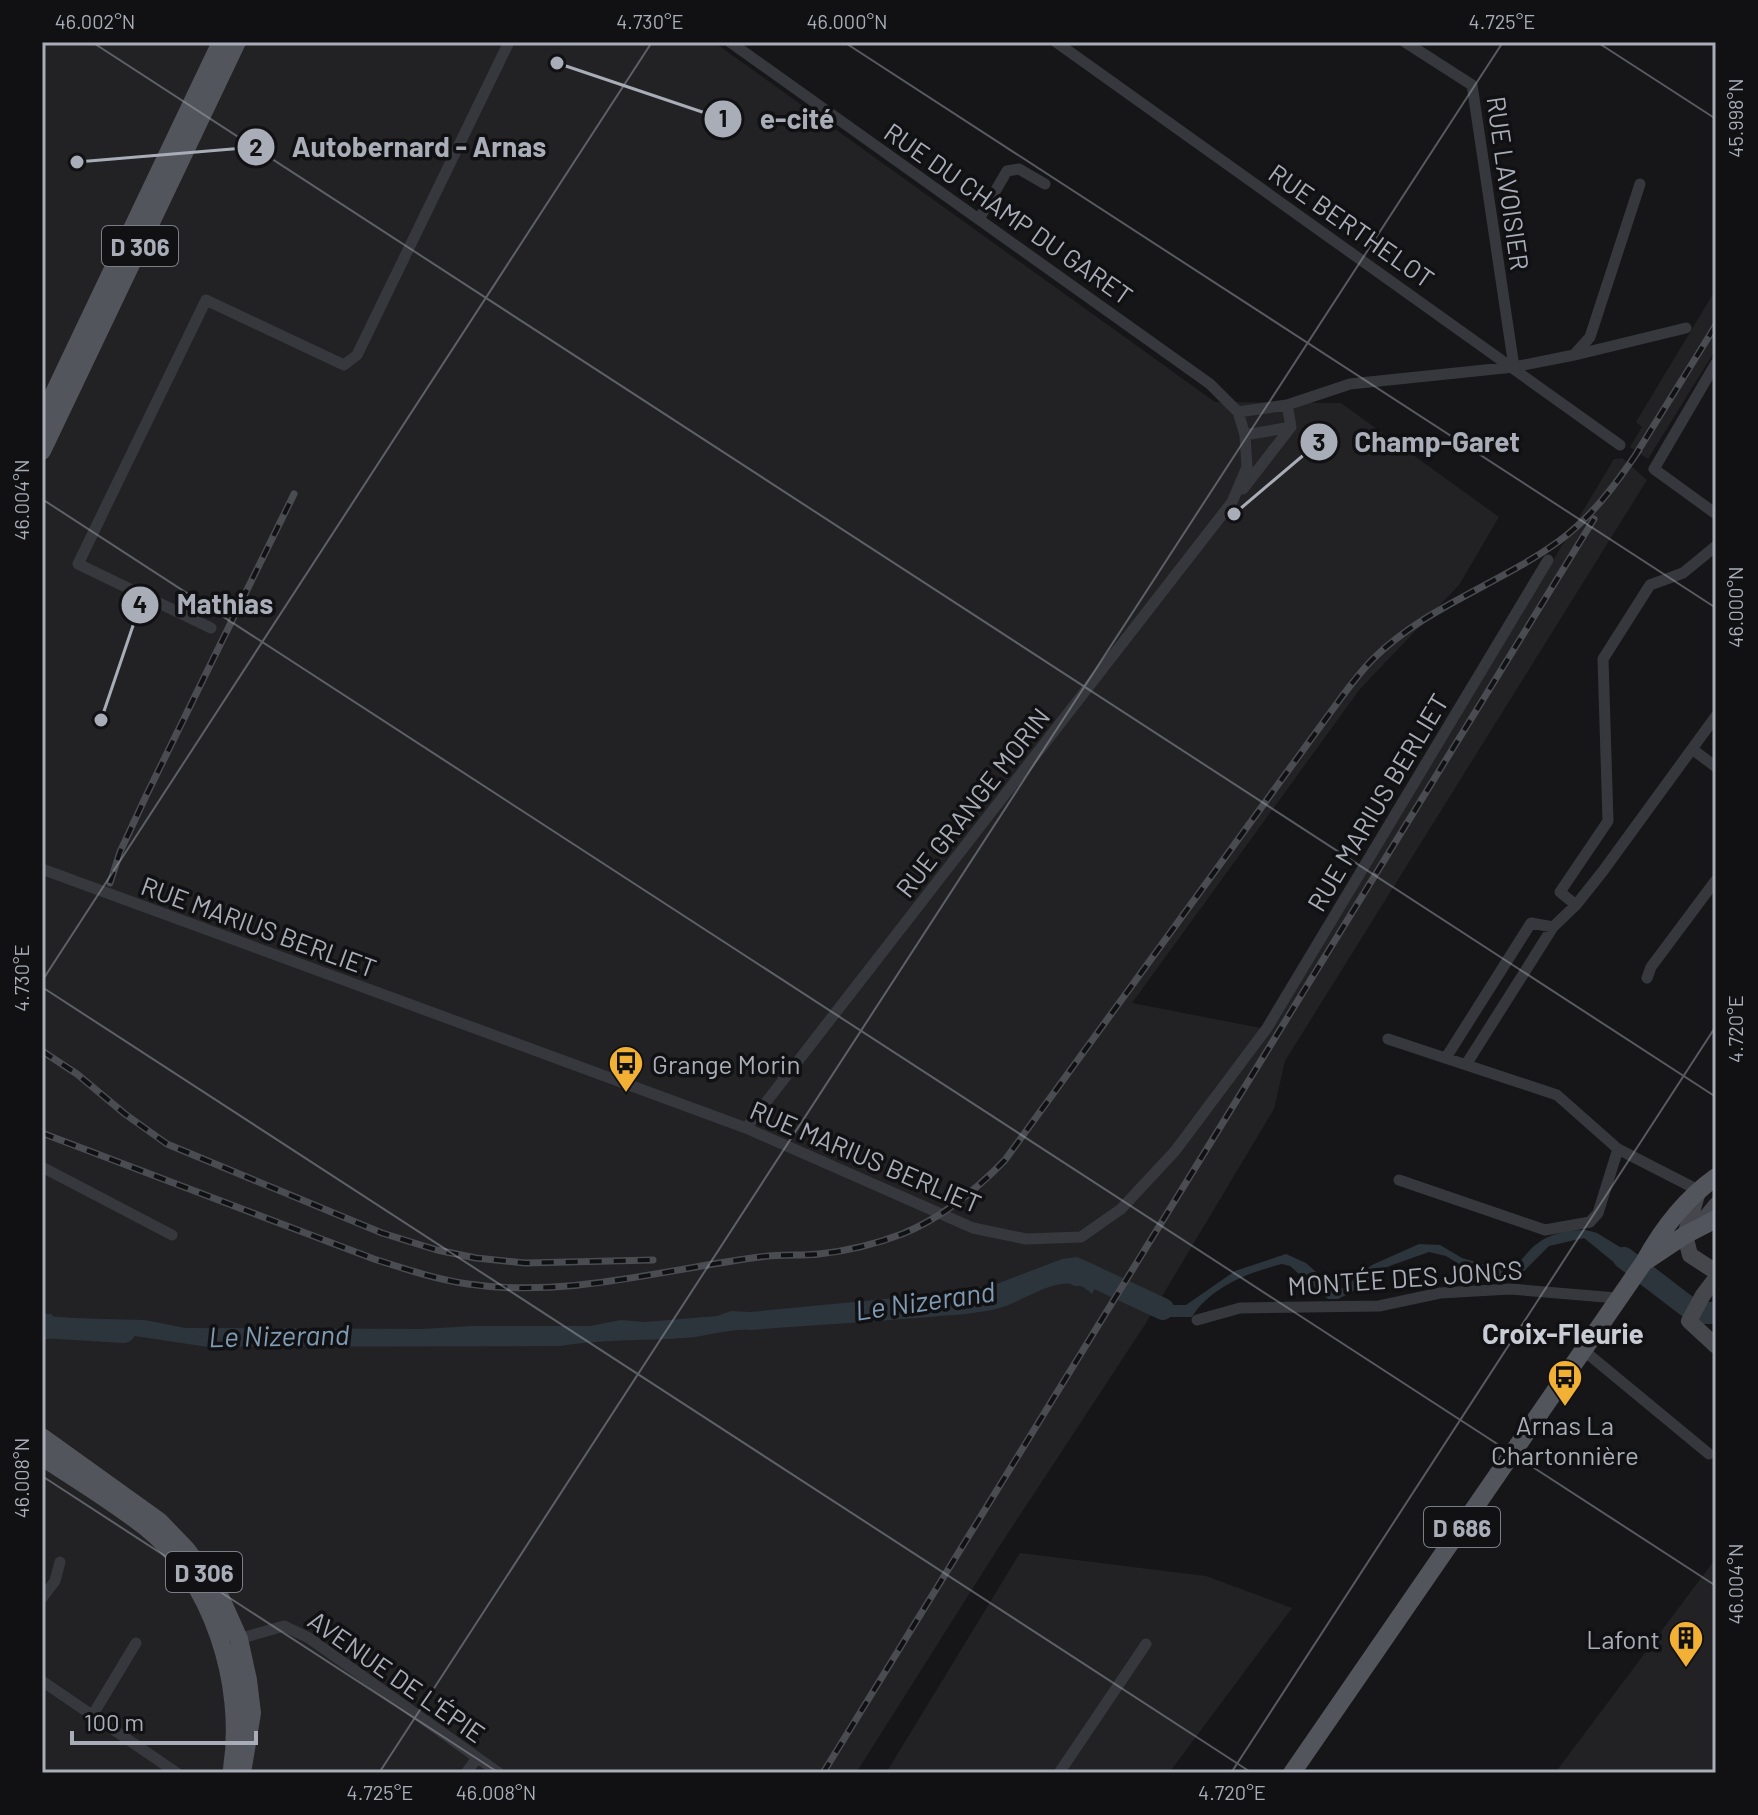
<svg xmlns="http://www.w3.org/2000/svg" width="1758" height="1815" font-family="Barlow,sans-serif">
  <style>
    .built { fill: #222225 }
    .water { fill: #2c353c }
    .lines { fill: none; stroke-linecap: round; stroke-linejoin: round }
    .river { stroke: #2c353c; stroke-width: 22 }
    .street { stroke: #37383d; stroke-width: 11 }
    .secondary { stroke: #45474d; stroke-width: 16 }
    .primary { stroke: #53555c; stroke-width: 18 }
    .rail-casing { stroke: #4a4c52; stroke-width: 7 }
    .rail { stroke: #111113; stroke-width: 4; stroke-dasharray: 12; stroke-linecap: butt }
    .ticks { fill: none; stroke: #a8adb8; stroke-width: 2; stroke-opacity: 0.45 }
    .labels { text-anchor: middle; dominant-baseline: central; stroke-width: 7; stroke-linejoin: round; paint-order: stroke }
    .shield { fill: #111113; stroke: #7b7e86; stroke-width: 2 }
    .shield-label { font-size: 24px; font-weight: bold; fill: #a8adb8 }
    .street-label { font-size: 26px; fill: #a8adb8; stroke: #111113 }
    .poi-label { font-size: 26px; fill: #a8adb8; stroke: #111113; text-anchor: start }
    .water-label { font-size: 28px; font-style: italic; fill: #7f9bb3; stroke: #111113 }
    .neighbourhood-label { font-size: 28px; font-weight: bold; fill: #c9ccd4; stroke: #111113 }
    .leader { fill: none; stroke: #a8adb8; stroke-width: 3 }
    .callout-dot { fill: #a8adb8; stroke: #111113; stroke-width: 3 }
    .mark-label { font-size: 24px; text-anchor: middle; font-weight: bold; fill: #111 }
    .callout-label { font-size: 28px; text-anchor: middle; font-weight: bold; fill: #a8adb8; stroke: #111113; stroke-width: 7; stroke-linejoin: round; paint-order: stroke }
    .neatline { fill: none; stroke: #a8adb8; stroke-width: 3 }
    .ticks-label { font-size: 20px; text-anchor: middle; fill: #a8adb8 }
  </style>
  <rect width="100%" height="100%" fill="#161618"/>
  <!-- built -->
  <path class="built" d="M 42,42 L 714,42 L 1215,402 L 1341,403 L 1499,517 L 1459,585 L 1360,689 L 1132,1003 L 1271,1030 L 1614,459 L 1622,458 L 1647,480 L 1285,1061 L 1274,1109 L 1146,1323 L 997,1550 L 856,1773 L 42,1773 Z
    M 1716,289 L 1716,349 L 1648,459 L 1630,447 L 1642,427 L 1636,422 Z
    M 1020,1553 L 1206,1576 L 1292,1608 L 1169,1773 L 886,1773 Z
    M 1716,1558 L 1716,1773 L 1555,1773 Z"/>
  <!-- water -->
  <path class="water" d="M 1586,1230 L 1597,1233 L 1638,1258 L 1627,1273 L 1584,1238 L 1549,1246 L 1514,1281 L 1505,1281 L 1467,1269 L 1446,1256 L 1429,1252 L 1384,1268 L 1350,1293 L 1338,1299 L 1328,1299 L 1290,1266 L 1282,1264 C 1250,1272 1210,1287 1192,1317 L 1166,1317 L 1133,1301 L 1136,1295 L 1166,1300 L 1174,1305 L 1186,1305 L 1235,1271 L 1286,1254 L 1306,1263 L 1336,1290 L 1343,1288 L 1372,1265 L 1419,1244 L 1440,1245 L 1462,1258 L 1506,1271 C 1517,1267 1523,1257 1531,1249 C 1546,1234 1565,1230 1586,1230 Z
    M 1077,1257 L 1095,1265 L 1111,1276 L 1098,1283 L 1092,1294 C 1065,1266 1026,1302 996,1309 C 975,1314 951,1315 929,1317 C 870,1322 810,1325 751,1330 C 728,1328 707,1337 684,1338 C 643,1341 601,1339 560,1346 L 208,1347 L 88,1329 L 63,1333 L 42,1341 L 42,1314 L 51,1314 L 56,1319 L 67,1320 L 67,1318 L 145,1320 L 185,1328 L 422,1329 L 472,1326 L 590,1326 L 621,1320 L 645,1322 L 717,1316 L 731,1311 L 750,1312 L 959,1292 L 999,1283 L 1062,1259 Z
    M 1659,1276 L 1677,1293 L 1690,1300 L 1681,1314 L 1651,1287 Z"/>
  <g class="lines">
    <!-- river -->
    <path class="river" d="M 1624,1258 L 1696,1313 L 1716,1313
      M 1077,1275 L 1088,1274 L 1163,1309
      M 42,1327 L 124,1332"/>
    <!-- street -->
    <path class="street" d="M 730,42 L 1210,384 L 1238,412 L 1245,435 L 1247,467 L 1232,502 L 746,1128
      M 1056,42 L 1620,445
      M 1405,42 L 1472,85 L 1514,367
      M 979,219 L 1007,171 L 1019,169 L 1045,184
      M 1575,355 L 1686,328
      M 1716,363 L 1654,469 L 1716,514
      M 1238,412 L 1287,405 L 1350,384 L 1514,367 L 1574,355 L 1590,337 L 1640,184
      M 1245,435 L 1291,427 L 1287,405
      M 1243,489 L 1291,427
      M 211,628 L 78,564 L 206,300 L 344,365 L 357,355 L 509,42
      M 1692,749 L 1716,767
      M 42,869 L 746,1128 L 973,1228 L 1026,1239 L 1081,1237 L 1121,1209 L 1175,1151 L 1267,1028 L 1548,560
      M 1576,905 L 1560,892 L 1608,821 L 1603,659 L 1650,585 L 1683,573 L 1716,546
      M 1553,927 L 1576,905 L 1603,871 L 1716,716
      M 1647,978 L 1651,967 L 1716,880
      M 1388,1039 L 1557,1095 L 1618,1149
      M 1447,1056 L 1531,923 L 1553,927 L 1467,1063
      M 42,1167 L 172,1235
      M 1399,1180 L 1545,1230 L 1590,1222 L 1598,1213 L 1618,1149 L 1698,1190
      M 1197,1320 L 1240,1308 L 1379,1306 L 1440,1293 L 1510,1289 L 1617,1298
      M 1582,1349 L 1709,1454
      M 42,1598 L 55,1581 L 60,1562
      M 235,1640 L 284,1626 L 309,1638 L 499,1773
      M 42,1681 L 177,1773
      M 92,1716 L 136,1643
      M 466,1773 L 477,1758
      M 1059,1773 L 1146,1644"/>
    <!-- secondary -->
    <path class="secondary" d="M 1698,1192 L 1685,1235 L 1690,1255 L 1716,1272
      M 1697,1228 L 1716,1205
      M 1716,1278 L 1703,1295 L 1689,1321 L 1716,1346"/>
    <!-- primary -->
    <path class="primary" d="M 42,418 L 221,42
      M 42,451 L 237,42
      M 1646,1261 L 1685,1235 L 1716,1219
      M 42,1437 L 159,1521 L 186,1549 L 217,1590 L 239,1639 L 248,1680 L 252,1713 L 242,1773
      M 42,1457 C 76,1479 112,1501 144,1526 C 213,1580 245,1684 232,1769
      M 1292,1773 L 1644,1262 C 1662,1229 1685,1199 1716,1177"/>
    <!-- rail casing -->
    <g class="rail-casing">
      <path id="rail" d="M 1633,459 L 1716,325
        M 110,883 L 120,852 L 146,796 L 294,494
        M 42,1051 L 77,1074 L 125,1114 L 167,1144 L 382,1233 L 437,1250 L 476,1258 L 525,1263 L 653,1260
        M 42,1133 L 374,1259 C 405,1269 435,1279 468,1284 C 564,1298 658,1271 752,1258 C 774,1254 797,1256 819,1254 C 847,1251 876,1244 902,1234 C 942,1218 975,1191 1005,1160 L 1338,702 C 1349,687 1360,672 1373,659 C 1425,607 1500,584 1559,541 C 1592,517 1616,484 1639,450
        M 823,1773 L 1594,519"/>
    </g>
    <!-- rail -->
    <use href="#rail" class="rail"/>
  </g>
  <!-- ticks -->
  <path class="ticks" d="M 92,42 L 1716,1097M 844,42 L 1716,608M 1597,42 L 1716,119M 42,499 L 1716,1586M 42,981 L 652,42M 42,987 L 1252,1773M 42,1476 L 499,1773M 379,1773 L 1503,42M 1231,1773 L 1716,1026"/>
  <!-- icons -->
  <defs>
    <g id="bus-pin" transform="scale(1.8)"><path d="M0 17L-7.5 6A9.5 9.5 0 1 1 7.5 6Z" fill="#f2b134" stroke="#111113"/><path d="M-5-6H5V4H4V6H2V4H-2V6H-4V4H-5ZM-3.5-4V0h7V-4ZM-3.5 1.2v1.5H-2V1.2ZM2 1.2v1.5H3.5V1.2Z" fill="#111"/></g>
    <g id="building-pin" transform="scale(1.8)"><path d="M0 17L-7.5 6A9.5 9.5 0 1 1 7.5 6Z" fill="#f2b134" stroke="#111113"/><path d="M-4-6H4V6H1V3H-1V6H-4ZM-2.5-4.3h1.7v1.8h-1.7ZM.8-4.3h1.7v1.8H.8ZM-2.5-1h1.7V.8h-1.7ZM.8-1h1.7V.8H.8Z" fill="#111"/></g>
  </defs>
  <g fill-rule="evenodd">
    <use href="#bus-pin" x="626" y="1063"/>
    <use href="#bus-pin" x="1565" y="1377"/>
    <use href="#building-pin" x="1686" y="1638"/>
  </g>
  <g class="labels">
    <!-- shield labels -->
    <g class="shield">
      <rect x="102" y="226" width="76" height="40" rx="6"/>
      <rect x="1424" y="1507" width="76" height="40" rx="6"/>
      <rect x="166" y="1552" width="76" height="40" rx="6"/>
    </g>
    <g class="shield-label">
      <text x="140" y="246">D 306</text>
      <text x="1462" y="1527">D 686</text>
      <text x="204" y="1572">D 306</text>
    </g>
    <!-- street labels -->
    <g class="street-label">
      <text transform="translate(1509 183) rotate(82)">RUE LAVOISIER</text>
      <text transform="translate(1009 213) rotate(35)">RUE DU CHAMP DU GARET</text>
      <text transform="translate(1352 225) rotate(35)">RUE BERTHELOT</text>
      <text transform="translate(972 802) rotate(-52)">RUE GRANGE MORIN</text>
      <text transform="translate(1377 802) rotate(-59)">RUE MARIUS BERLIET</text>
      <text transform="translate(259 926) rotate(20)">RUE MARIUS BERLIET</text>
      <text transform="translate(866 1156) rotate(23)">RUE MARIUS BERLIET</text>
      <text transform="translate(1405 1277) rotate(-4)">MONTÉE DES JONCS</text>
      <text transform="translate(397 1676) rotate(35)">AVENUE DE L'ÉPIE</text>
    </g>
    <!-- poi labels -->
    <g class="poi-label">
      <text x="652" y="1063">Grange Morin</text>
      <text x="1565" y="1424" text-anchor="middle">Arnas La<tspan x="1565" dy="30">Chartonnière</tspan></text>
      <text x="1660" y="1638" text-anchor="end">Lafont</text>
    </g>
    <!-- water labels -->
    <g class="water-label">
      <text transform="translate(925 1300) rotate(-8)">Le Nizerand</text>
      <text transform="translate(279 1335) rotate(-1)">Le Nizerand</text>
    </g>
    <!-- neighbourhood labels -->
    <g class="neighbourhood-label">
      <text x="1563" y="1333">Croix-Fleurie</text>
    </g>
  </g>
  <!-- callouts -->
  <path class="leader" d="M557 63L723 119M77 162L256 147M1234 514L1319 442M101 720L140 605"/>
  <g class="callout-dot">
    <circle cx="557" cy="63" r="8"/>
    <circle cx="77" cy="162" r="8"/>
    <circle cx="1234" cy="514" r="8"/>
    <circle cx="101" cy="720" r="8"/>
    <circle cx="723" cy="119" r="20"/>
    <circle cx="256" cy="147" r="20"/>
    <circle cx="1319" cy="442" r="20"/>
    <circle cx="140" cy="605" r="20"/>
  </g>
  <g class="mark-label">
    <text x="723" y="127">1</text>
    <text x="256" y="156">2</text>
    <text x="1319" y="451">3</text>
    <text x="140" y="613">4</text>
  </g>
  <g class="callout-label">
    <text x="797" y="129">e-cité</text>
    <text x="419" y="157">Autobernard - Arnas</text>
    <text x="1437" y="452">Champ-Garet</text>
    <text x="225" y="614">Mathias</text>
  </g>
  <!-- border -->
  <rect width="1758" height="1815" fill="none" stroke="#111113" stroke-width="88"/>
  <!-- scale -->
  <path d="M72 1731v12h184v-12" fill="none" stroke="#a8adb8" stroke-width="4"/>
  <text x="84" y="1731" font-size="24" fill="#a8adb8" stroke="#111113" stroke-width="6" paint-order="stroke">100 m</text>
  <rect x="44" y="44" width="1670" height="1727" class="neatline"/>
  <g class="ticks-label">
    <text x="95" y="29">46.002°N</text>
    <text x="650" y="29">4.730°E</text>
    <text x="847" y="29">46.000°N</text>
    <text x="1502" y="29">4.725°E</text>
    <text transform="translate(1736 118) rotate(-90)" y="7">45.998°N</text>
    <text transform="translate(22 500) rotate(-90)" y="7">46.004°N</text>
    <text transform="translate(1736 607) rotate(-90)" y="7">46.000°N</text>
    <text transform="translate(22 978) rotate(-90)" y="7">4.730°E</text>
    <text transform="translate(1736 1029) rotate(-90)" y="7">4.720°E</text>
    <text transform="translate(22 1478) rotate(-90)" y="7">46.008°N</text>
    <text transform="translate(1736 1584) rotate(-90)" y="7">46.004°N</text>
    <text x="380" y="1800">4.725°E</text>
    <text x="496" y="1800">46.008°N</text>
    <text x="1232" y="1800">4.720°E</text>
  </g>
</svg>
